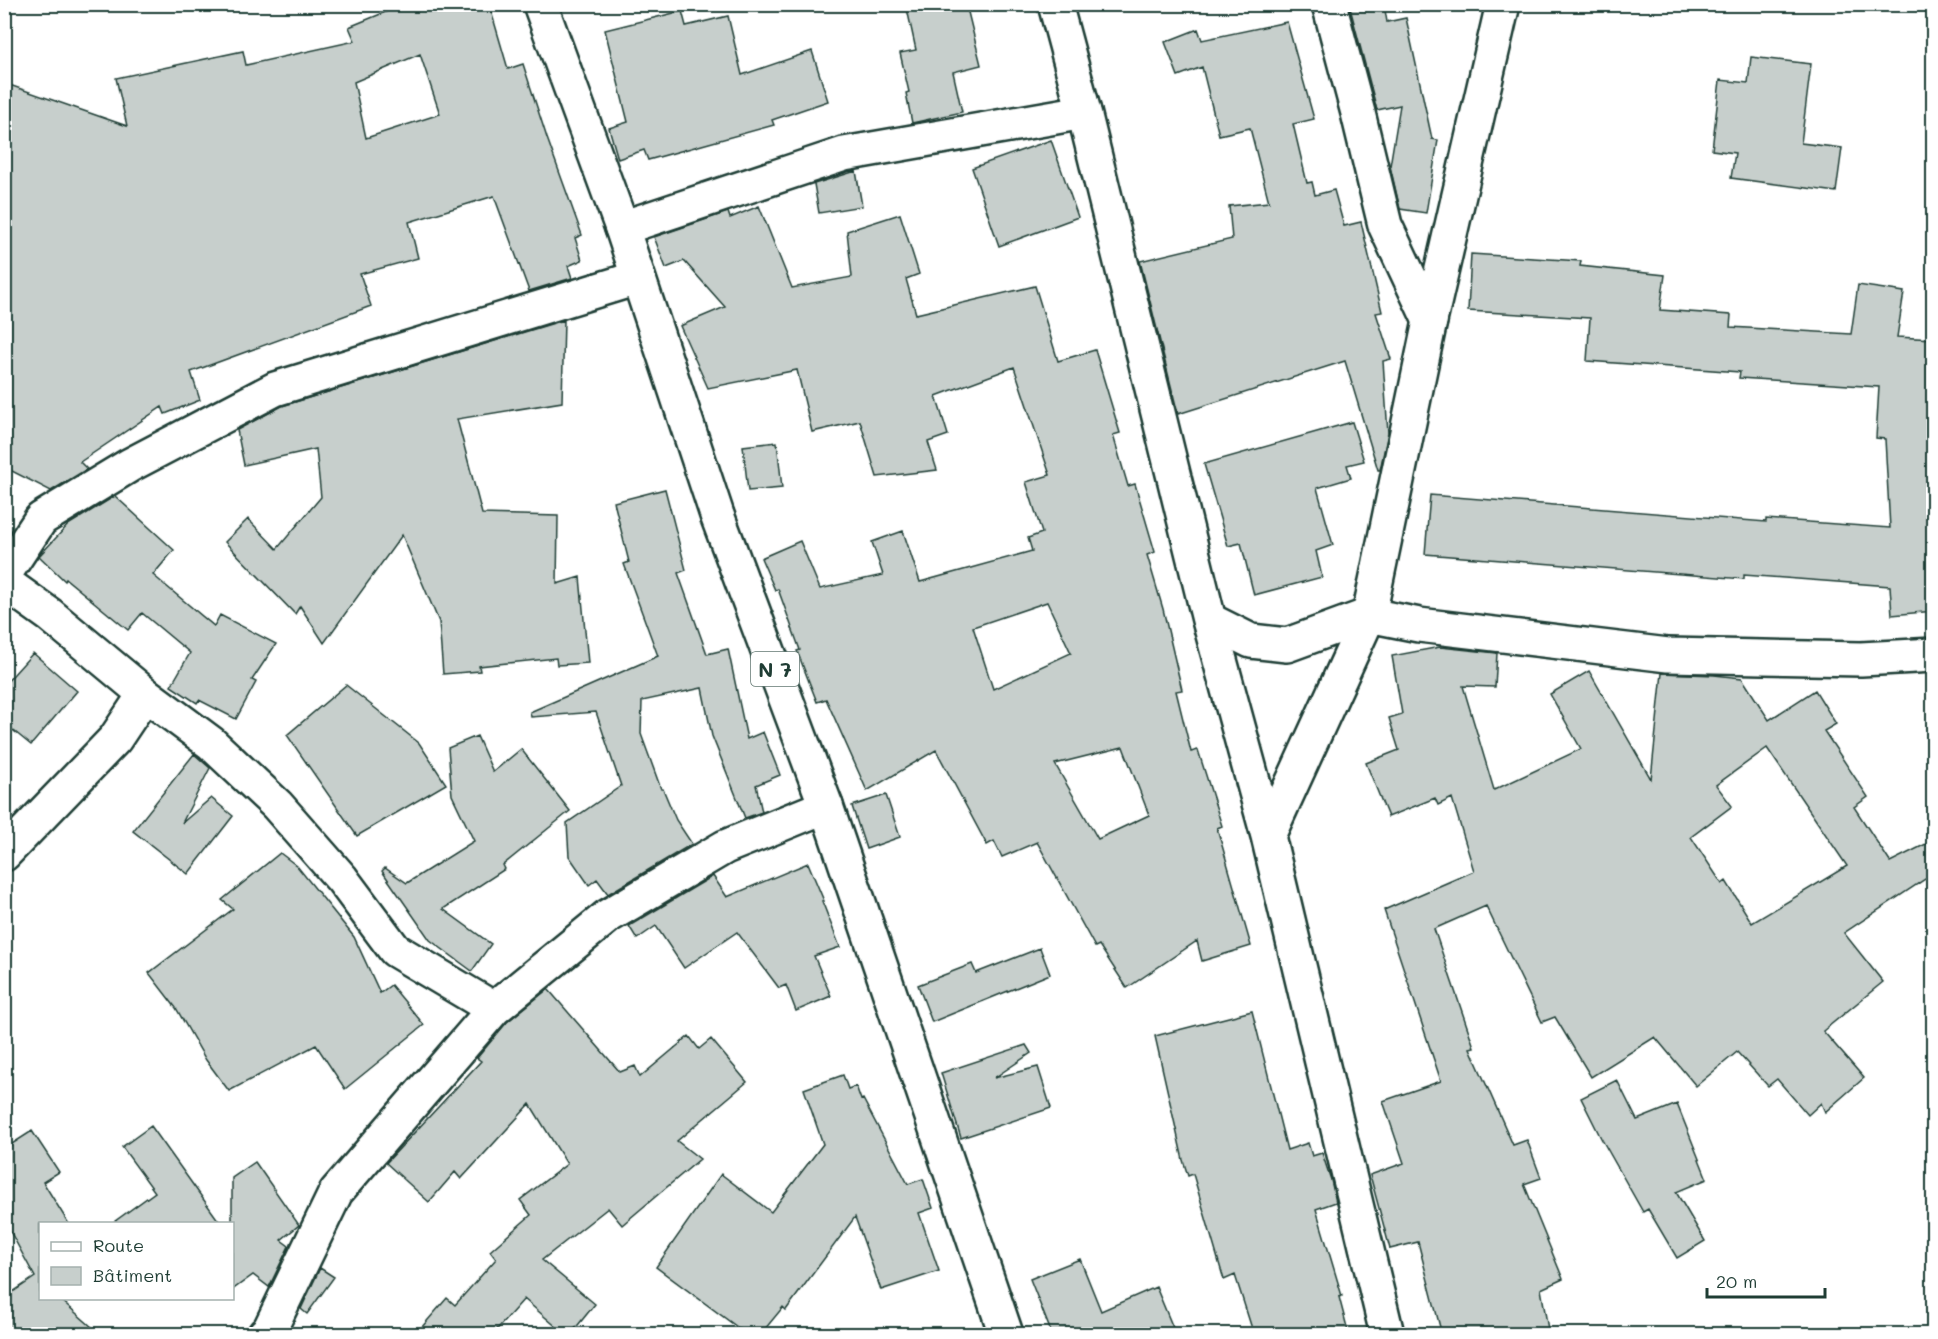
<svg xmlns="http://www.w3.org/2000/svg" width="1938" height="1339" font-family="Mali,sans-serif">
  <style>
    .building { fill: #c7cfcc; stroke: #1f3d34; stroke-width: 1.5; fill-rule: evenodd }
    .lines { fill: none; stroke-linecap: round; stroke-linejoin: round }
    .minor-casing { stroke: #1f3d34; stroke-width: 38 }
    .tertiary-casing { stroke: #1f3d34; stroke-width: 38 }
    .primary-casing { stroke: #1f3d34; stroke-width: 38 }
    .minor { stroke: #fff; stroke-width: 33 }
    .tertiary { stroke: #fff; stroke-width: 33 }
    .primary { stroke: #fff; stroke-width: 33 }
    .labels { text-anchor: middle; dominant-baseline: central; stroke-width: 6; stroke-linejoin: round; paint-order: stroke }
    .shield { fill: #fff; stroke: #627771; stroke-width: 1.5 }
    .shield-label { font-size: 20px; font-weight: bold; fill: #1f3d34 }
  </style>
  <rect width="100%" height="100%" fill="#fff"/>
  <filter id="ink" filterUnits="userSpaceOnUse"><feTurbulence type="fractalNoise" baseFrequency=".0167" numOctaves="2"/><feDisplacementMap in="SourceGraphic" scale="12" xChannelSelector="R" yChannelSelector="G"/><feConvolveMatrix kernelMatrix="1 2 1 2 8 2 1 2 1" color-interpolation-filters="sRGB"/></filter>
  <g filter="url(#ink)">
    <!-- building -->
    <path class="building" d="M 405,4 L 489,4 L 508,69 L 523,64 L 547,138 L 582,235 L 575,238 L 582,260 L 568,266 L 572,278 L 529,291 L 494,196 L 409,222 L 418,258 L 360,274 L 371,306 L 191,372 L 200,400 L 165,414 L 162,407 L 80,462 L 87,469 L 51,491 L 4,467 L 4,83 L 127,126 L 116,78 L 243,51 L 246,65 L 355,41 L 349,27 ZM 420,54 L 440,114 L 366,138 L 354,82 Z
      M 906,4 L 966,4 L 981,65 L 953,72 L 962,112 L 912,123 L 906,93 L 909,92 L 900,53 L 916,50 Z
      M 1349,4 L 1384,4 L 1387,22 L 1406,18 L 1432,139 L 1438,140 L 1426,213 L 1400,209 L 1390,166 L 1400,105 L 1377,110 Z
      M 682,11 L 686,26 L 728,16 L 742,75 L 812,51 L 828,101 L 772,120 L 774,125 L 648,160 L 644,150 L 618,159 L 609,128 L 628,122 L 605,30 Z
      M 1287,22 L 1314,119 L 1293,124 L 1307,183 L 1312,182 L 1315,195 L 1334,190 L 1344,226 L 1361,222 L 1382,312 L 1376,313 L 1391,359 L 1383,361 L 1388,433 L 1380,470 L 1378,470 L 1345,361 L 1178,414 L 1140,261 L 1232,239 L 1229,206 L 1269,202 L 1250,128 L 1219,135 L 1202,67 L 1178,76 L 1165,42 L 1198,29 L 1202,40 Z
      M 1751,57 L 1811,64 L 1801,143 L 1842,148 L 1836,192 L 1731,178 L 1735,153 L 1712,150 L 1720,80 L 1748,83 Z
      M 1051,140 L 1078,217 L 999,246 L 972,168 Z
      M 856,171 L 862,206 L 819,213 L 814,184 Z
      M 759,206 L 792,288 L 852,277 L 847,231 L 900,214 L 919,274 L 906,279 L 916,314 L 1035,286 L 1058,361 L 1095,350 L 1120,433 L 1113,435 L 1128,486 L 1135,484 L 1155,552 L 1147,555 L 1163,609 L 1182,690 L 1176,691 L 1191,752 L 1198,750 L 1222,826 L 1217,828 L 1251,946 L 1202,961 L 1197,941 L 1127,988 L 1099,945 L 1095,947 L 1037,842 L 1002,857 L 994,841 L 987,845 L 936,750 L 867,791 L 826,699 L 817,702 L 797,651 L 800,650 L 778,589 L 775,590 L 761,558 L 800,541 L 820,589 L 883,575 L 872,542 L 903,531 L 920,582 L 1032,551 L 1028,538 L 1042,533 L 1026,482 L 1050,475 L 1014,367 L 936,396 L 948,435 L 928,442 L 937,470 L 877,477 L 860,421 L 812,432 L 797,370 L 708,388 L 680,326 L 725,307 L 684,261 L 666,268 L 654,237 L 728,212 L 730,218 ZM 1047,602 L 1071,653 L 993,689 L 973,627 ZM 1123,747 L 1149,815 L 1098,839 L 1055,764 Z
      M 1471,254 L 1581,261 L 1580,266 L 1665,275 L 1660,310 L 1731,315 L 1730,327 L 1851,334 L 1858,285 L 1904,292 L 1897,337 L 1934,339 L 1934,611 L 1892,615 L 1890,586 L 1744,575 L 1744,579 L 1425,554 L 1430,495 L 1766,522 L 1766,519 L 1890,528 L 1885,439 L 1876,438 L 1879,387 L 1739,378 L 1740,372 L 1587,361 L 1590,318 L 1468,311 Z
      M 564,320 L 562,402 L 457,419 L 482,514 L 558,516 L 557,584 L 580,577 L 588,663 L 557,665 L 556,658 L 479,666 L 480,671 L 443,674 L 439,622 L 402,535 L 324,643 L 300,606 L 295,614 L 225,542 L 248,519 L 277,549 L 321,497 L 316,449 L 244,465 L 237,430 L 282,406 Z
      M 1352,422 L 1364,461 L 1347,465 L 1351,478 L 1317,488 L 1333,545 L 1316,551 L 1322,577 L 1254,595 L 1241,543 L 1228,546 L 1204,464 Z
      M 777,442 L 782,488 L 748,491 L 743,446 Z
      M 665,489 L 686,570 L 678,573 L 707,654 L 728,649 L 747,739 L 763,732 L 780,775 L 756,785 L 762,812 L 745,818 L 712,736 L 702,688 L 642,701 L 641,734 L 661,789 L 663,789 L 676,820 L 692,844 L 608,894 L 597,879 L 589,885 L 569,856 L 567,823 L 621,786 L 596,712 L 531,717 L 530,712 L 658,656 L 624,564 L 629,562 L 614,502 Z
      M 115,496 L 174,550 L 153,575 L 214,626 L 220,615 L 276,644 L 252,680 L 256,682 L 236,719 L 199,700 L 197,703 L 171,686 L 190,653 L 142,613 L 128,630 L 66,579 L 65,581 L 39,556 L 68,525 Z
      M 1440,647 L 1497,653 L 1495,687 L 1463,686 L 1494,790 L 1581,749 L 1550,694 L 1589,671 L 1651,779 L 1662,673 L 1714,675 L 1742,678 L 1769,720 L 1815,690 L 1836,724 L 1824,731 L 1868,797 L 1854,807 L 1890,862 L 1934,840 L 1934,873 L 1844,933 L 1883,982 L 1823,1031 L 1864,1078 L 1825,1112 L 1821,1103 L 1808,1115 L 1777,1079 L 1768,1086 L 1737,1052 L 1696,1086 L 1655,1037 L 1591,1077 L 1555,1017 L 1542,1022 L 1486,906 L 1434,929 L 1474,1047 L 1470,1048 L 1513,1145 L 1527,1140 L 1541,1178 L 1524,1184 L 1563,1279 L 1541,1289 L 1549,1335 L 1442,1335 L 1418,1242 L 1390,1249 L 1370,1175 L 1404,1163 L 1383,1101 L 1441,1081 L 1384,910 L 1474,871 L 1452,798 L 1438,805 L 1435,798 L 1388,817 L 1366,763 L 1399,750 L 1389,718 L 1402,714 L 1392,656 ZM 1767,748 L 1847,866 L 1752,923 L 1726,881 L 1722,884 L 1691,837 L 1732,806 L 1716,785 Z
      M 33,653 L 77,691 L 31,745 L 4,723 L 4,685 Z
      M 346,685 L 419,743 L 446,784 L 357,836 L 287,735 Z
      M 477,736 L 493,772 L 521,749 L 570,811 L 503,865 L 505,869 L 443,909 L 491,944 L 472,971 L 430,940 L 382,871 L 385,868 L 407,883 L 474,841 L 452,795 L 448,748 Z
      M 194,754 L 210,768 L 182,823 L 211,798 L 233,816 L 188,874 L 133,831 Z
      M 886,795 L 900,837 L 866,849 L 852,806 Z
      M 280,853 L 297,866 L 354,937 L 380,993 L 391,985 L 424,1025 L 345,1089 L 316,1045 L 229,1091 L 206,1060 L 176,1008 L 149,973 L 233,909 L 222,900 Z
      M 808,863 L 824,901 L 822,901 L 840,947 L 814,956 L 831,996 L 796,1011 L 786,985 L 779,988 L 737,932 L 684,968 L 656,926 L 637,939 L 629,926 L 713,876 L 727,897 Z
      M 1040,948 L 1050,974 L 932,1022 L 918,985 L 972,964 L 976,973 Z
      M 548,989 L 620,1072 L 635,1066 L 640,1077 L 689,1036 L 699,1049 L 711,1039 L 747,1082 L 677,1141 L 700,1159 L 622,1225 L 608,1208 L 542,1260 L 595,1304 L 570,1335 L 566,1335 L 524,1299 L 492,1335 L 415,1335 L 447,1298 L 455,1305 L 496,1259 L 490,1251 L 531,1215 L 520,1200 L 567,1164 L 530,1104 L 461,1179 L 455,1172 L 429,1202 L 386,1163 L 481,1061 L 477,1058 L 507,1022 Z
      M 1252,1011 L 1287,1150 L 1308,1143 L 1312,1156 L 1322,1153 L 1331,1180 L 1336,1202 L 1316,1209 L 1342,1296 L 1339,1297 L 1349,1335 L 1254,1335 L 1235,1275 L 1224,1280 L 1193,1174 L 1188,1176 L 1183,1160 L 1155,1036 Z
      M 1026,1045 L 1031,1053 L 994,1078 L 1038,1067 L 1051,1108 L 961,1138 L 941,1073 Z
      M 843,1075 L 848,1089 L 856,1086 L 861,1100 L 863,1099 L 908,1184 L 923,1179 L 933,1208 L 919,1213 L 939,1271 L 881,1290 L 855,1217 L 786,1310 L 783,1307 L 760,1335 L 748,1335 L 656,1267 L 721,1174 L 771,1212 L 823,1144 L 804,1089 Z
      M 1617,1080 L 1637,1120 L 1677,1104 L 1707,1179 L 1676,1192 L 1705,1241 L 1677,1258 L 1648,1209 L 1643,1212 L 1601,1138 L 1581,1098 Z
      M 151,1126 L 221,1224 L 111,1224 L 155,1192 L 122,1147 Z
      M 32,1131 L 59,1172 L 43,1182 L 69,1224 L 40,1224 L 40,1299 L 60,1299 L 101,1335 L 4,1335 L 4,1298 L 35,1277 L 4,1220 L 4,1149 Z
      M 255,1162 L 299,1225 L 281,1240 L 289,1246 L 269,1287 L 253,1275 L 232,1290 L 232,1178 Z
      M 1080,1259 L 1101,1311 L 1156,1287 L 1176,1335 L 1046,1335 L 1051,1332 L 1030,1279 Z
      M 320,1268 L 334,1277 L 307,1314 L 301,1309 Z"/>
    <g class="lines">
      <!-- minor casing -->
      <g class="minor-casing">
        <path id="minor" d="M 1329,4 L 1358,113 L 1385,225 L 1430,321
          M 622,228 L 844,154 L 1084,112
          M 4,575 L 41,519 L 130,465 L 275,389 L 637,278
          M 4,582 L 50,615 L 145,694 L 211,743 L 277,805 L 342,879 L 395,950 L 494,1009
          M 1369,615 L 1419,625 L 1668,655 L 1861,659 L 1934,655
          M 4,854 L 115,739 L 145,694
          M 265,1334 L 269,1331 L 336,1192 L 494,1009 L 608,916 L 725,847 L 826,806"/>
      </g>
      <!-- tertiary casing -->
      <g class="tertiary-casing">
        <path id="tertiary" d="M 1055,4 L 1084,112 L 1209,620 L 1268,836 L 1387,1334
          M 1209,620 L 1251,641 L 1287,645 L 1369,615
          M 1268,836 L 1369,615 L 1430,321 L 1503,4"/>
      </g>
      <!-- primary casing -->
      <g class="primary-casing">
        <path id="primary" d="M 540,4 L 622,228 L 717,515 L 826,806 L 1006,1334"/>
      </g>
      <!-- minor -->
      <use href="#minor" class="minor"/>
      <!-- tertiary -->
      <use href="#tertiary" class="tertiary"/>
      <!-- primary -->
      <use href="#primary" class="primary"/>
    </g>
  </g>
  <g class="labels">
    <!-- shield labels -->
    <rect class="shield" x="751" y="652" width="48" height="34" rx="4.5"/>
    <g class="shield-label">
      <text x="775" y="669">N 7</text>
    </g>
  </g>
  <!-- margin -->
  <rect width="1938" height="1339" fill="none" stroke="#fff" stroke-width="24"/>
  <rect x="12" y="12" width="1914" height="1315" fill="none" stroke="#1f3d34" stroke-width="2" filter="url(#ink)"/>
  <!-- legend -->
  <rect x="39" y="1222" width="195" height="78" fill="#ffffff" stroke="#a5b1ae" stroke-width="1.5"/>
  <rect x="51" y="1242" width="30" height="9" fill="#ffffff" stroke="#a5b1ae" stroke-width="1.5"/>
  <text x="93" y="1252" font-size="18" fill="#1f3d34">Route</text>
  <rect x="51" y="1267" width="30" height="18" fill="#c7cfcc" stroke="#a5b1ae" stroke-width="1.5"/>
  <text x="93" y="1282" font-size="18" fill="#1f3d34">Bâtiment</text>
  <!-- scale -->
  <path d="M1707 1288v9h118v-9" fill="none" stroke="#1f3d34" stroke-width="3"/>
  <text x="1716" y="1288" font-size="18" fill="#1f3d34" stroke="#ffffff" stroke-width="4.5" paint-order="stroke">20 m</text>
</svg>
